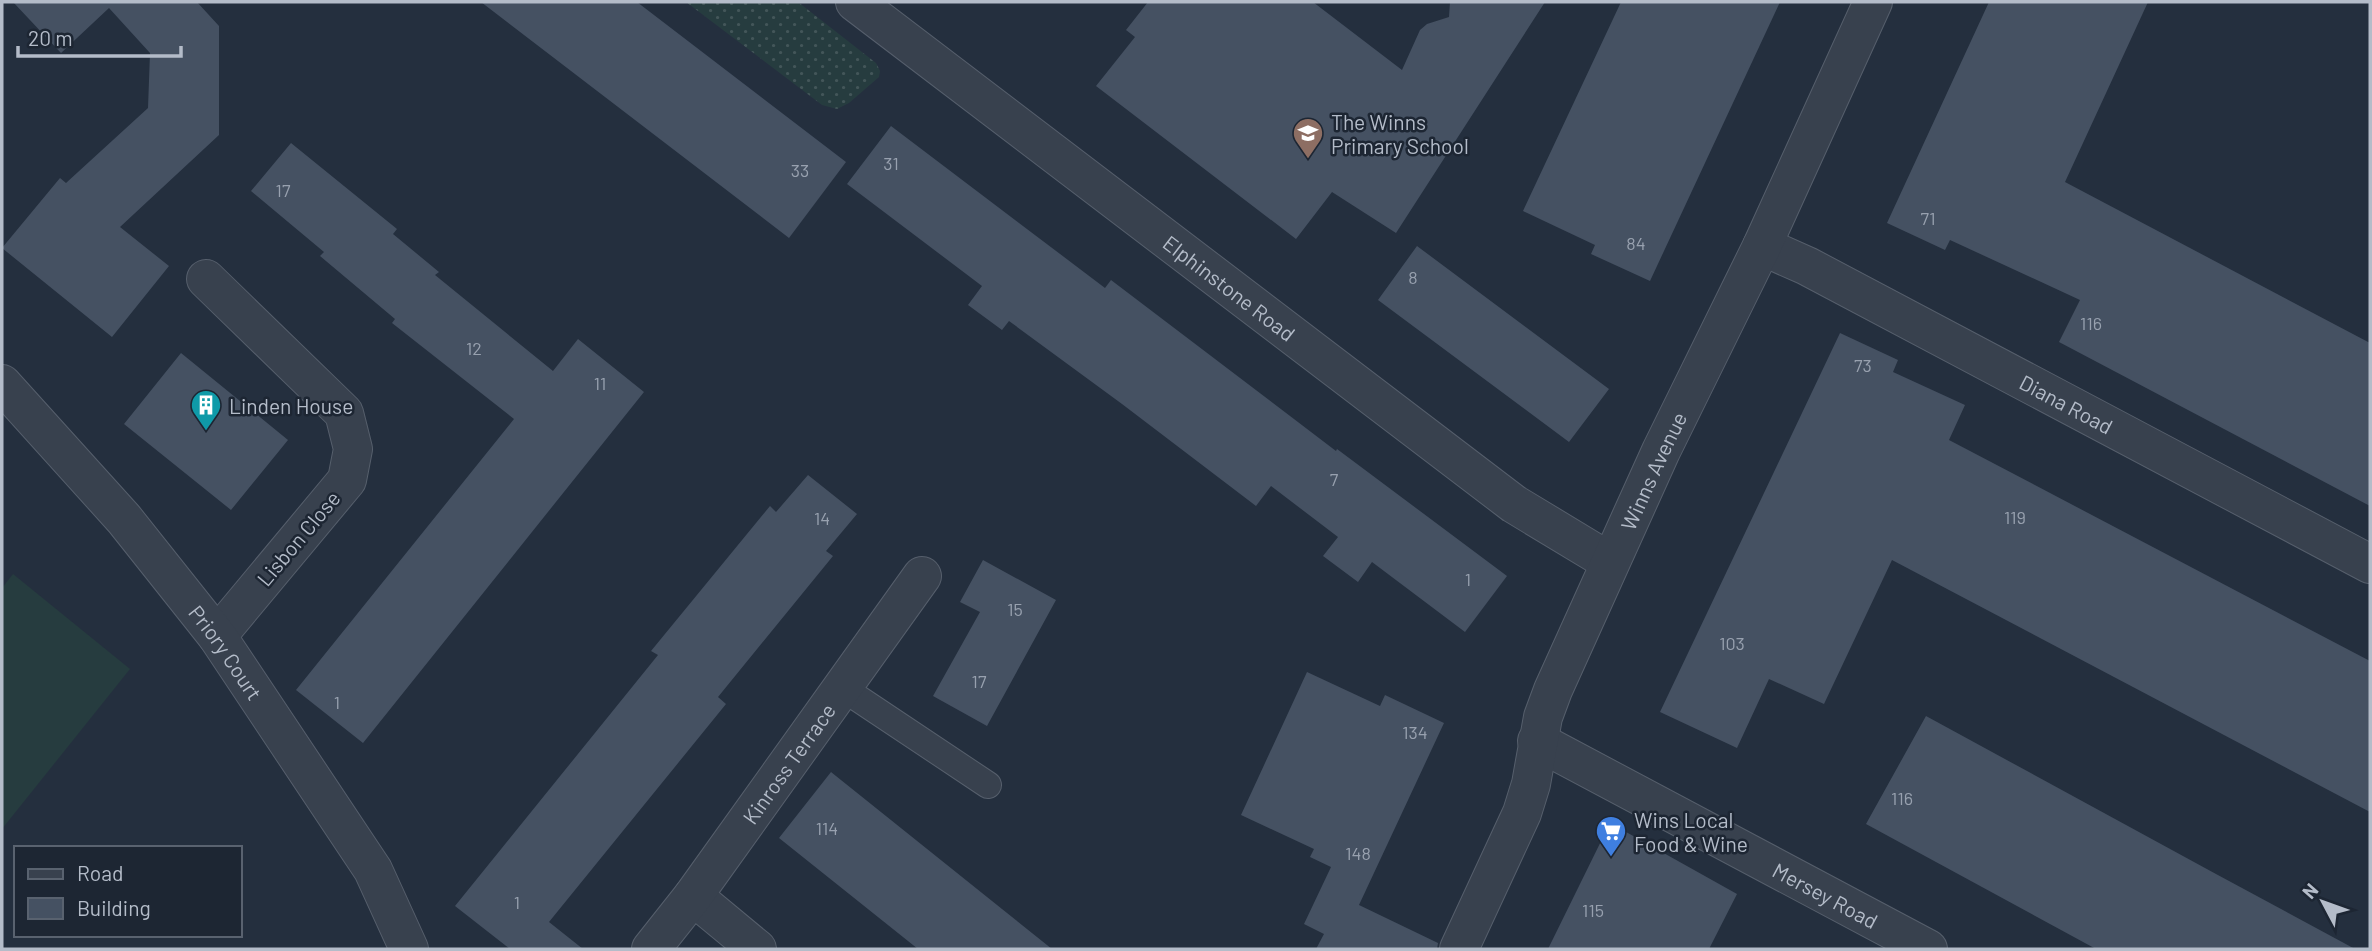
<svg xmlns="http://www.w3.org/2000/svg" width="2372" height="951" font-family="Barlow,sans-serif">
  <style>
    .grass { fill: url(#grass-dots) }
    .garden { fill: #263c3f }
    .building { fill: #455162 }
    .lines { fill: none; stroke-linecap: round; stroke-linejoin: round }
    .service-casing { stroke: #565f6c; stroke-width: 28 }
    .minor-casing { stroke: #565f6c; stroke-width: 40 }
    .service { stroke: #38414e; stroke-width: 26 }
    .minor { stroke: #38414e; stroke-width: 38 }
    .labels { text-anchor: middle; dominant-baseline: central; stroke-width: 5; stroke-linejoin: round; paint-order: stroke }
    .number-label { font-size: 18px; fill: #98a1af }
    .poi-label { font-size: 21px; fill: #b4bcc9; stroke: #1d2633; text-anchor: start }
    .street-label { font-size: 21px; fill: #b4bcc9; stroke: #1d2633 }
  </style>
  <defs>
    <pattern id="grass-dots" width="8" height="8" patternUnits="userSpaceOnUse" patternTransform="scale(1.75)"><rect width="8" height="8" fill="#263c3f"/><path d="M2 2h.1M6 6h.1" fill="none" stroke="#435659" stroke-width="1.8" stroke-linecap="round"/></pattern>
  </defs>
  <rect width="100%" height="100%" fill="#242f3e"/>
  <!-- grass -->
  <path class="grass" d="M 686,2 L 798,2 L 876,63 L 880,71 L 879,77 L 849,103 L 837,109 L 822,105 Z"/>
  <!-- garden -->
  <path class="garden" d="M 13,574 L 130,669 L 2,829 L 2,588 Z"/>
  <!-- building -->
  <path class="building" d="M 13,2 L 197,2 L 219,26 L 219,135 L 120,227 L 169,266 L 112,337 L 2,248 L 60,178 L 66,183 L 148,108 L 150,53 L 109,8 L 61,53 Z
    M 481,2 L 637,2 L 846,162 L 789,238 Z
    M 1148,2 L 1313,2 L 1402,70 L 1420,30 L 1427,24 L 1449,17 L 1450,2 L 1545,2 L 1396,233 L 1332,192 L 1296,239 L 1096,86 L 1135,37 L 1126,30 Z
    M 1621,2 L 1780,2 L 1650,281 L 1591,254 L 1595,245 L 1523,211 Z
    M 1989,2 L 2148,2 L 2065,182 L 2370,343 L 2370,506 L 2059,342 L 2080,300 L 1950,240 L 1945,250 L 1887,223 Z
    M 891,126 L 1105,288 L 1111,280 L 1336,451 L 1337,449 L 1507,576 L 1465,632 L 1372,562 L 1358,582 L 1323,556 L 1338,537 L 1271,486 L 1256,506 L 1122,404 L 1009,321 L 1002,330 L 968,305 L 982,286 L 847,184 Z
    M 291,143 L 397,229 L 393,234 L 439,272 L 435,275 L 553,371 L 578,339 L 644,392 L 363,743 L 296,690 L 514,419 L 392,323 L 395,319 L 320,256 L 324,252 L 251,191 Z
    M 1417,246 L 1609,389 L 1569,442 L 1378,300 Z
    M 1840,333 L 1898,360 L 1893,372 L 1965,405 L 1949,440 L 2370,661 L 2370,812 L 1892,560 L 1824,704 L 1769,679 L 1737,748 L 1660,712 Z
    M 181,353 L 288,440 L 231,510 L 124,424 Z
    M 808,475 L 857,514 L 826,551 L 833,556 L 718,697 L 726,704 L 549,922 L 583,949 L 510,949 L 455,906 L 658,655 L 651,651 L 770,506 L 776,512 Z
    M 983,560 L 1056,600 L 987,726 L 933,696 L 980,612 L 960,602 Z
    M 1307,672 L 1380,706 L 1385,695 L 1444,723 L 1359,905 L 1438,943 L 1437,949 L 1316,949 L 1324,934 L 1304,924 L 1331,867 L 1310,857 L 1314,849 L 1241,815 Z
    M 1926,716 L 2216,874 L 2355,949 L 2096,949 L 1866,824 Z
    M 831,772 L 1002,909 L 1052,949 L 918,949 L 779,838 Z
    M 1610,823 L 1737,894 L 1709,949 L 1548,949 Z"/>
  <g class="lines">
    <!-- service casing -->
    <g class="service-casing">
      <path id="service" d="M 844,689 L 988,785"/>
    </g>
    <!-- minor casing -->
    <g class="minor-casing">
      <g id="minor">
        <path id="s1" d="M 855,2 L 1514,504 L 1610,562"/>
        <path id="s2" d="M 1762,246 L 1807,266 L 2370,564"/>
        <path d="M 206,279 L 344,413 L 353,449 L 347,480 L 217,636"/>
        <path id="s3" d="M 2,384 L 124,519 L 217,636 L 373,870 L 409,949"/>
        <path id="s4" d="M 1537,741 L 1928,949"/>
        <path d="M 693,896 L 757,949"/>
        <path id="s5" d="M 651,949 L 693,896 L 922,576"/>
        <path id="s6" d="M 1459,949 L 1522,813 L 1531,784 L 1543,717 L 1553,690 L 1661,451 L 1762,246 L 1873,2"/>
      </g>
    </g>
    <!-- service -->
    <use href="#service" class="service"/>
    <!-- minor -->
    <use href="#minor" class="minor"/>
  </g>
  <!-- icons -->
  <defs>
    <g id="school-pin" transform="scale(1.575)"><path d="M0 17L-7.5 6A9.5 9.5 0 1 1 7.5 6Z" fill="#8d6e63" stroke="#1d2633"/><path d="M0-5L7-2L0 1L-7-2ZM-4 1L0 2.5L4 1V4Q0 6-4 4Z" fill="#fff"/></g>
    <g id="building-pin" transform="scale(1.575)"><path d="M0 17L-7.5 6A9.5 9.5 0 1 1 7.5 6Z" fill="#0f9aa8" stroke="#1d2633"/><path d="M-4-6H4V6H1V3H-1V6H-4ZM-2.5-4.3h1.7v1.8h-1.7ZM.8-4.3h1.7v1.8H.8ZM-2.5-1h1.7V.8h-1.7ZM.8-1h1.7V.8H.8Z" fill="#fff"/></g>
    <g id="supermarket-pin" transform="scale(1.575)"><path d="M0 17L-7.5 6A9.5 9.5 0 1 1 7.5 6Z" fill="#3f7fe0" stroke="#1d2633"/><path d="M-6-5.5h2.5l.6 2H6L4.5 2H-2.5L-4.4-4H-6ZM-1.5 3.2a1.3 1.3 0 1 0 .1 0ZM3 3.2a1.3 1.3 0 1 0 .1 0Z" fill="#fff"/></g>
  </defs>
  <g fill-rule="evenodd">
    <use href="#school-pin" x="1308" y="133"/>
    <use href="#building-pin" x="206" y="405"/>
    <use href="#supermarket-pin" x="1611" y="831"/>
  </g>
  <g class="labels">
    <!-- number labels -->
    <g class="number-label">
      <text x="891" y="163">31</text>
      <text x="800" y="170">33</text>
      <text x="283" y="190">17</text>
      <text x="1928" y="218">71</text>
      <text x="1636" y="243">84</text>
      <text x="1413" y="277">8</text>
      <text x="2091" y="323">116</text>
      <text x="474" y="348">12</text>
      <text x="1863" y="365">73</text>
      <text x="600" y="383">11</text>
      <text x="1334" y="479">7</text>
      <text x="2015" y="517">119</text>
      <text x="822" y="518">14</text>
      <text x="1468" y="579">1</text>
      <text x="1015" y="609">15</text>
      <text x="1732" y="643">103</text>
      <text x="979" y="681">17</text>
      <text x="337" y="702">1</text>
      <text x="1415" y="732">134</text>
      <text x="1902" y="798">116</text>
      <text x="827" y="828">114</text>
      <text x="1358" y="853">148</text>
      <text x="517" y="902">1</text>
      <text x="1593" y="910">115</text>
    </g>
    <!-- poi labels -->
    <g class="poi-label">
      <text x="1331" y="121">The Winns<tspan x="1331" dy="24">Primary School</tspan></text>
      <text x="229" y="405">Linden House</text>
      <text x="1634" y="819">Wins Local<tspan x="1634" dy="24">Food &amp; Wine</tspan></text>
    </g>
    <!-- street labels -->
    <g class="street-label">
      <text stroke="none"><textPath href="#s1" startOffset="471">Elphinstone Road</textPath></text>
      <text stroke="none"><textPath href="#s2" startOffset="343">Diana Road</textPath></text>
      <text stroke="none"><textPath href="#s6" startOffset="518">Winns Avenue</textPath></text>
      <text transform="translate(298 538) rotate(-50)">Lisbon Close</text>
      <text stroke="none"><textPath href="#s3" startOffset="350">Priory Court</textPath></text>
      <text stroke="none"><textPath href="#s5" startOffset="231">Kinross Terrace</textPath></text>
      <text stroke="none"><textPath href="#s4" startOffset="327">Mersey Road</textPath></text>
    </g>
  </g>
  <!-- border -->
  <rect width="2372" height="951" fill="none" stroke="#b4bcc9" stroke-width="7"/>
  <!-- legend -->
  <rect x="14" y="846" width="228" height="91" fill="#1d2633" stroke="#59626f" stroke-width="2"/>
  <rect x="28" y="869" width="35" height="10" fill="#38414e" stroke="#59626f" stroke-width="2"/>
  <text x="77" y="881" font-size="21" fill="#b4bcc9">Road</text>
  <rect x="28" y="898" width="35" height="21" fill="#455162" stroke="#59626f" stroke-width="2"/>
  <text x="77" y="916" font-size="21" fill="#b4bcc9">Building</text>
  <!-- north arrow -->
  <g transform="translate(2323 902) rotate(311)" stroke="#1d2633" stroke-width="5" paint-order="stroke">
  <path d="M0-5L12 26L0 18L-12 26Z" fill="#b4bcc9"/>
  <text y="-10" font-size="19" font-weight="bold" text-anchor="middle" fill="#b4bcc9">N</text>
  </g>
  <!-- scale -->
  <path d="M18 46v10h163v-10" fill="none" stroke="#b4bcc9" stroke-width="3.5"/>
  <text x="28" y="46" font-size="21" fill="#b4bcc9" stroke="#1d2633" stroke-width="5" paint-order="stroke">20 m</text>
</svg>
